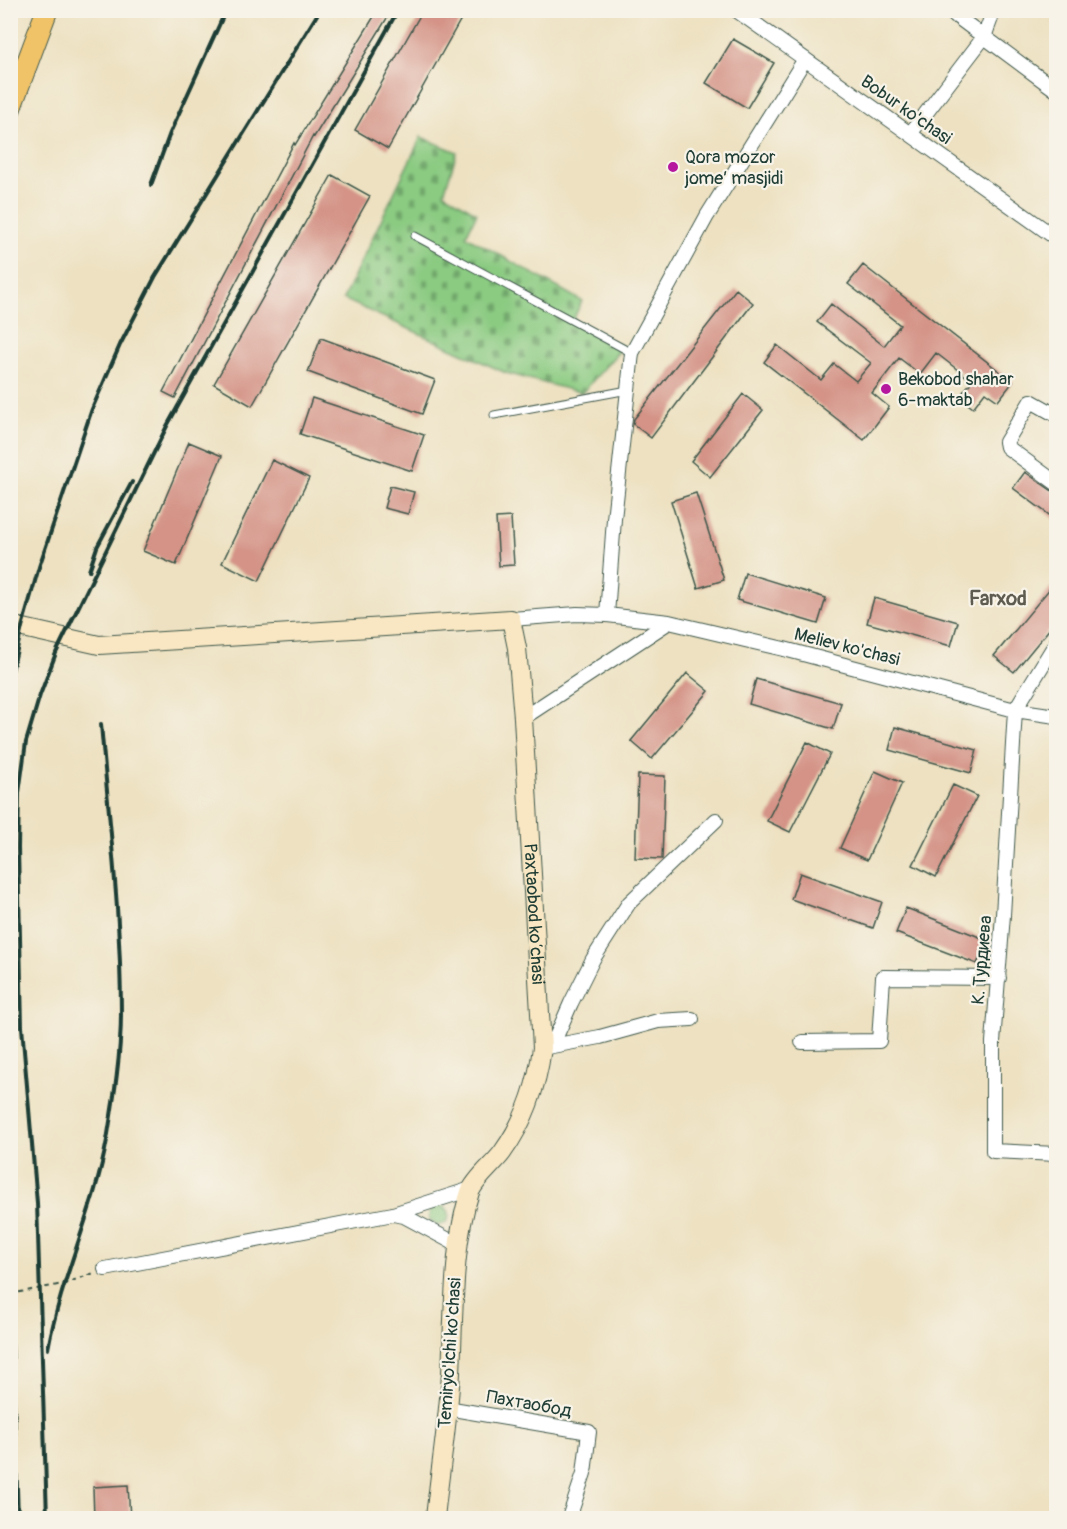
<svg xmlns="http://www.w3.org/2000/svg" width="1067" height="1529" font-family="Pangolin,sans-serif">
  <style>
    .cemetery { fill: url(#cemetery-stones); stroke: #54845a; stroke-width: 1.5 }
    .park { fill: url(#park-tufts); stroke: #54845a; stroke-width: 1.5 }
    .building { fill: #d49386 }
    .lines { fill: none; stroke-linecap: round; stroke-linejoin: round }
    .lane-casing { stroke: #3e5649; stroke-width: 9 }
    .street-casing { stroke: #3e5649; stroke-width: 16 }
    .secondary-casing { stroke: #3e5649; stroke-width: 20 }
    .primary-casing { stroke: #3e5649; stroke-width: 23 }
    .path { stroke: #3e5649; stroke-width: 2; stroke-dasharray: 4.5 4.5; stroke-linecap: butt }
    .lane { stroke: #fff; stroke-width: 7 }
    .street { stroke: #fff; stroke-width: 14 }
    .secondary { stroke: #f9e7c3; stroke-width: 18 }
    .primary { stroke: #f1c369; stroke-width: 21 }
    .rail { stroke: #1f3d34; stroke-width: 4 }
    .poi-dot { fill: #b5179e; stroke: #f7f3e8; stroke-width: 2 }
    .labels { text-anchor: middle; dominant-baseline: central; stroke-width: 4.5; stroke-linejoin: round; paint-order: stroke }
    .street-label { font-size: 18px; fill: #1f3d34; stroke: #f7f3e8 }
    .poi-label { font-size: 18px; fill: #1f3d34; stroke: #f7f3e8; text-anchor: start }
    .neighbourhood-label { font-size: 20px; font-weight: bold; fill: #5e5b51; stroke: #f7f3e8 }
  </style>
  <defs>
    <pattern id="cemetery-stones" width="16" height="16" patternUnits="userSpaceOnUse" patternTransform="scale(1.5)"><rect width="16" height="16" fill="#8aca81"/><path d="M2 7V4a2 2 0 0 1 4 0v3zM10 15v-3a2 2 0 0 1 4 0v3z" fill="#70a56a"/></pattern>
    <pattern id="park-tufts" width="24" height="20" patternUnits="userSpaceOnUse" patternTransform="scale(1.5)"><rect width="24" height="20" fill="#8aca81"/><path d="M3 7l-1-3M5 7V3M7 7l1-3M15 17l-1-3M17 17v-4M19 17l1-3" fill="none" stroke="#70a56a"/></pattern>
  </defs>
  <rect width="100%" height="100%" fill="#f7f3e8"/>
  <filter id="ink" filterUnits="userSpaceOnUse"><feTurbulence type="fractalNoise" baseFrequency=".0167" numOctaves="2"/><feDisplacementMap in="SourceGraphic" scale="12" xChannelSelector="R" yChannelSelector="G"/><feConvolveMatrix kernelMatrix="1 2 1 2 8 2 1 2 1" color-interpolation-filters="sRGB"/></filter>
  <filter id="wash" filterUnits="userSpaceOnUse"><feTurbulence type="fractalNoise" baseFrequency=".008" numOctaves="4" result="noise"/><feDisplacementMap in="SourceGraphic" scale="24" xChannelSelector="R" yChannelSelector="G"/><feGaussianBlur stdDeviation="1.35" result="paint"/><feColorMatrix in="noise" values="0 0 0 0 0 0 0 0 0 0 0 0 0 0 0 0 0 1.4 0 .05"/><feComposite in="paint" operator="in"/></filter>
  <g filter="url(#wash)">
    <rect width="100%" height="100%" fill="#ede1c1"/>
    <!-- cemetery -->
    <path class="cemetery" d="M 421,137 L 457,152 L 444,193 L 477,213 L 466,236 L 582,301 L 572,322 L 623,347 L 582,393 L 506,373 L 343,299 Z"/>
    <!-- park -->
    <path class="park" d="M429 1215a10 10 0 1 1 20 0a10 10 0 1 1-20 0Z"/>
    <g id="blocks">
      <!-- building -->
      <path class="building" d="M 378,10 L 392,10 L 314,137 L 313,136 L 175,398 L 163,392 L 294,143 L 295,145 Z
        M 423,10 L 466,10 L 388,149 L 355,130 Z
        M 733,39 L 774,63 L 747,108 L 706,83 Z
        M 332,175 L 370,196 L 252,406 L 214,384 Z
        M 863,265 L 1013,382 L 998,401 L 985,392 L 973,408 L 959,397 L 972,381 L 936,353 L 920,374 L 899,358 L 872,393 L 889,407 L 864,440 L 764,362 L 777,345 L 821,380 L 834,364 L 856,381 L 871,363 L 817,322 L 831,304 L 884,346 L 900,325 L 848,284 Z
        M 736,289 L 753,303 L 651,438 L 633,424 L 634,419 Z
        M 321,338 L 435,380 L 422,414 L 308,372 Z
        M 743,394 L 763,410 L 710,477 L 691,461 Z
        M 312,398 L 424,435 L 412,471 L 300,434 Z
        M 189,442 L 222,456 L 176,565 L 143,551 Z
        M 272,460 L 309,478 L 259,581 L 222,563 Z
        M 1025,472 L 1051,490 L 1056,492 L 1056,520 L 1013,488 Z
        M 390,486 L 414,492 L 408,514 L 384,508 Z
        M 696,493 L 724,580 L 698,588 L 671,501 Z
        M 511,517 L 514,565 L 499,566 L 496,518 Z
        M 745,573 L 826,598 L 818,624 L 737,600 Z
        M 1051,587 L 1056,592 L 1056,621 L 1014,672 L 994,656 Z
        M 874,598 L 958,622 L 951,646 L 867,623 Z
        M 687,673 L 709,691 L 652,759 L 631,741 Z
        M 756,679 L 841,703 L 833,729 L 749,704 Z
        M 895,727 L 977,750 L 971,773 L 889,750 Z
        M 807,742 L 830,754 L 790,832 L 767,821 Z
        M 875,771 L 902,783 L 867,860 L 840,848 Z
        M 638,775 L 665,776 L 662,859 L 635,858 Z
        M 953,785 L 977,796 L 936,877 L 913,865 Z
        M 800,873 L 882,902 L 873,928 L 791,899 Z
        M 906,908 L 987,940 L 977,964 L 896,933 Z
        M 128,1485 L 130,1518 L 94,1518 L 93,1487 Z"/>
    </g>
  </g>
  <g filter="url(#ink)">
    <use href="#blocks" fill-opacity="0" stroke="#3e5649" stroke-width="1.5"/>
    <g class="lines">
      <!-- lane casing -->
      <g class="lane-casing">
        <path id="lane" d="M 415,236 L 632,353
          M 494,415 L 628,390"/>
      </g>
      <!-- street casing -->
      <g class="street-casing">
        <path id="street" d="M 736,10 L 1056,238
          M 948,10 L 1056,90
          M 910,134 L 984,37 L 994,10
          M 1056,415 L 1031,401 L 1006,442 L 1007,447 L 1056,483
          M 607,615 L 614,519 L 632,353 L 707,216 L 805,59
          M 511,619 L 577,614 L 607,615 L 669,622
          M 1056,643 L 1015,710 L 1003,915 L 993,1042 L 993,1151 L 1056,1154
          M 523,718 L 669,622 L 784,649 L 1015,710 L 1056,716
          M 802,1042 L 879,1041 L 883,977 L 999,978
          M 552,1046 L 571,1003 L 593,959 L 629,903 L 716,820
          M 547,1047 L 600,1037 L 658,1021 L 692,1019
          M 393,1214 L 404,1216 L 458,1245
          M 105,1269 L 393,1214 L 471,1189
          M 447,1408 L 589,1432 L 584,1473 L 569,1518"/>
      </g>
      <!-- secondary casing -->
      <g class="secondary-casing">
        <g id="secondary">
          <path id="s1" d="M 10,625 L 99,645 L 511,619 L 517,648 L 523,718 L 542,1048 C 537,1087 525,1121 502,1153 C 493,1165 476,1178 470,1192 C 452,1246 454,1316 451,1373 C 448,1422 440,1470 435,1518"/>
        </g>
      </g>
      <!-- primary casing -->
      <g class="primary-casing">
        <path id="primary" d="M 10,109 L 47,10"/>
      </g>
      <!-- path -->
      <path class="path" d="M 10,1294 L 63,1284 L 94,1273"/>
      <!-- lane -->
      <use href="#lane" class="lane"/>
      <!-- street -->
      <use href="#street" class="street"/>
      <!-- secondary -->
      <use href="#secondary" class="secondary"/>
      <!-- primary -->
      <use href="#primary" class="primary"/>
      <!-- rail -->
      <path class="rail" d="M 151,185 L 170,133 L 226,10
        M 89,571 L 97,547 L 132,482
        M 10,680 L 22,627 L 39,567 L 92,409 L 120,345 L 155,277 L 320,10
        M 10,1283 L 18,1518
        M 48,1349 C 61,1277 94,1211 107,1140 C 114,1098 121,1055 121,1013 C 121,917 109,820 101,724
        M 47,1518 L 37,1203 L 22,1027 L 18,848 L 19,793 L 26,742 L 40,695 L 56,653 L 167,426 L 398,10"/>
    </g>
  </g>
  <!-- markers -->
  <g class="poi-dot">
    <circle cx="673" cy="167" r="6"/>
    <circle cx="886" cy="389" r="6"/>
  </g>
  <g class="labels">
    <!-- street labels -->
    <g class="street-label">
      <text transform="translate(906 110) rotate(35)">Bobur ko'chasi</text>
      <text transform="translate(847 647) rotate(14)">Meliev ko'chasi</text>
      <text stroke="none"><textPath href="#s1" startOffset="800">Paxtaobod ko‘chasi</textPath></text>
      <text transform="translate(982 960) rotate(-85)">К. Турдиева</text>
      <text transform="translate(450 1353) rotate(-86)">Temiryo'lchi ko'chasi</text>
      <text transform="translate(529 1404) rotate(10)">Пахтаобод</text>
    </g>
    <!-- poi labels -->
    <g class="poi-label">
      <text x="685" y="157">Qora mozor<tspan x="685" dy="21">jome’ masjidi</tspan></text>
      <text x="898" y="379">Bekobod shahar<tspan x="898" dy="21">6-maktab</tspan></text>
    </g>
    <!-- neighbourhood labels -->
    <g class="neighbourhood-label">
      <text x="998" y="598">Farxod</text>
    </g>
  </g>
  <!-- margin -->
  <rect width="1067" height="1529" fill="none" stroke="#f7f3e8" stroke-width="36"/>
</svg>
